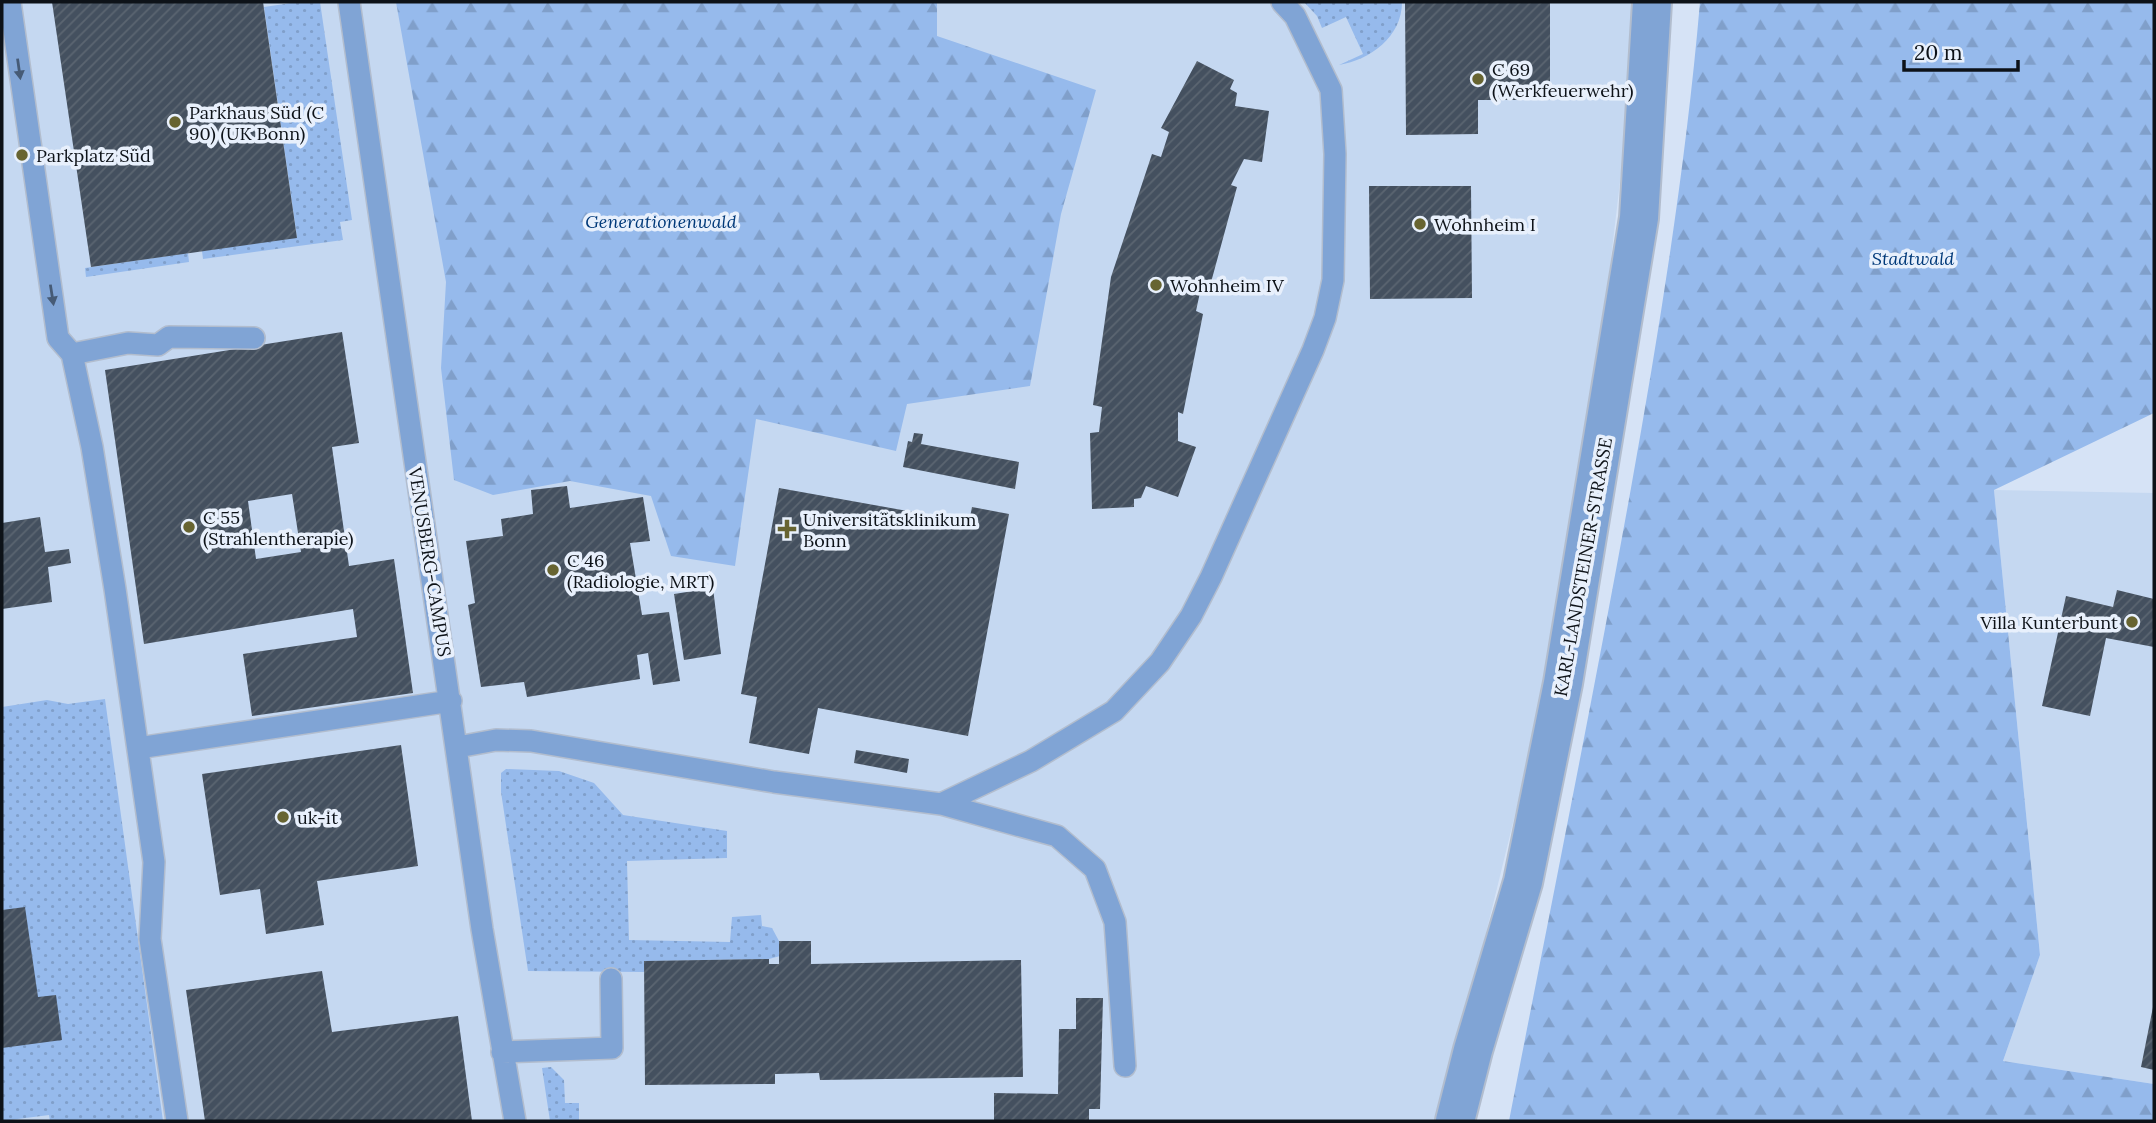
<svg xmlns="http://www.w3.org/2000/svg" width="2156" height="1123" font-family="Lora,serif">
  <style>
    .built { fill: #c5d8f1 }
    .grass { fill: url(#grass-dots) }
    .forest { fill: url(#forest-firs) }
    .building { fill: url(#building-hatch); fill-rule: evenodd }
    .lines { fill: none; stroke-linecap: round; stroke-linejoin: round }
    .service-casing { stroke: #b2bdce; stroke-width: 24 }
    .minor-casing { stroke: #b2bdce; stroke-width: 42 }
    .service { stroke: #80a4d5; stroke-width: 21 }
    .minor { stroke: #80a4d5; stroke-width: 38 }
    .oneway { fill: #465b76 }
    .poi-dot { fill: #676431; stroke: #e8f0fc; stroke-width: 2.5 }
    .labels { text-anchor: middle; dominant-baseline: central; stroke-width: 7; stroke-linejoin: round; paint-order: stroke }
    .poi-label { font-size: 18px; fill: #0d1218; stroke: #e8f0fc; text-anchor: start }
    .park-label { font-size: 18px; font-style: italic; fill: #003979; stroke: #e8f0fc }
    .street-label { font-size: 18px; fill: #0d1218; stroke: #e8f0fc }
  </style>
  <defs>
    <pattern id="grass-dots" width="8" height="8" patternUnits="userSpaceOnUse" patternTransform="scale(1.75)"><rect width="8" height="8" fill="#96baec"/><path d="M2 2h.1M6 6h.1" fill="none" stroke="#809fca" stroke-width="1.8" stroke-linecap="round"/></pattern>
    <pattern id="forest-firs" width="22" height="20" patternUnits="userSpaceOnUse" patternTransform="scale(1.75)"><rect width="22" height="20" fill="#96baec"/><path d="M5 1l3.5 6h-7zM16 11l3.5 6h-7z" fill="#809fca"/></pattern>
    <pattern id="building-hatch" width="6" height="6" patternUnits="userSpaceOnUse" patternTransform="scale(1.75)"><rect width="6" height="6" fill="#44505f"/><path d="M-1 1l2-2M0 6l6-6M5 7l2-2" fill="none" stroke="#5b6571"/></pattern>
  </defs>
  <rect width="100%" height="100%" fill="#d6e3f6"/>
  <!-- built -->
  <path class="built" d="M 2,2 L 1633,2 L 1625,139 L 1597,378 L 1548,680 L 1440,1121 L 2,1121 Z
    M 1994,490 L 2154,493 L 2154,1084 L 2003,1061 L 2040,955 Z"/>
  <!-- grass -->
  <path class="grass" d="M 298,2 L 320,2 L 352,220 L 340,222 L 343,240 L 203,259 L 202,251 L 297,237 L 264,7 Z
    M 1304,2 L 1402,2 C 1402,37 1370,60 1339,65 L 1363,54 L 1346,17 L 1322,28 L 1317,16 Z
    M 188,253 L 189,262 L 86,277 L 85,268 Z
    M 105,699 L 163,1121 L 50,1121 L 49,1115 L 2,1121 L 2,707 L 47,700 L 68,704 Z
    M 506,769 L 559,771 L 594,783 L 623,815 L 727,831 L 727,858 L 627,861 L 629,940 L 730,942 L 732,917 L 761,915 L 762,926 L 772,928 L 779,941 L 780,956 L 769,959 L 644,961 L 644,972 L 528,971 L 501,792 L 501,773 Z
    M 551,1067 L 564,1080 L 565,1103 L 579,1103 L 579,1121 L 550,1121 L 542,1068 Z"/>
  <!-- forest -->
  <path class="forest" d="M 396,2 L 937,2 L 937,36 L 1096,90 L 1061,214 L 1030,386 L 907,404 L 896,451 L 756,419 L 735,566 L 671,556 L 651,496 L 570,481 L 493,495 L 454,480 L 441,368 L 446,282 Z
    M 1700,2 L 2154,2 L 2154,413 L 1994,490 L 2040,955 L 2003,1061 L 2154,1084 L 2154,1121 L 1509,1121 C 1550,910 1593,699 1631,488 C 1660,326 1686,165 1700,2 Z"/>
  <!-- building -->
  <path class="building" d="M 52,2 L 263,2 L 297,238 L 91,267 Z
    M 1405,2 L 1550,2 L 1550,100 L 1478,100 L 1478,134 L 1406,135 Z
    M 1197,61 L 1234,80 L 1230,89 L 1237,93 L 1235,106 L 1269,111 L 1262,162 L 1244,159 L 1231,185 L 1237,187 L 1210,286 L 1202,283 L 1196,311 L 1203,314 L 1183,414 L 1178,412 L 1178,441 L 1196,447 L 1178,497 L 1146,486 L 1141,498 L 1134,499 L 1134,507 L 1092,509 L 1090,433 L 1099,432 L 1102,407 L 1093,405 L 1111,277 L 1152,154 L 1161,157 L 1169,132 L 1161,128 Z
    M 1369,186 L 1471,186 L 1472,298 L 1370,299 Z
    M 342,332 L 359,443 L 332,447 L 349,566 L 394,559 L 413,693 L 252,716 L 243,654 L 357,637 L 353,609 L 144,644 L 105,370 ZM 292,494 L 301,552 L 256,559 L 248,501 Z
    M 914,433 L 923,434 L 921,444 L 1019,462 L 1015,489 L 903,467 L 908,441 L 912,442 Z
    M 567,486 L 570,508 L 643,497 L 650,541 L 630,543 L 642,615 L 669,612 L 680,681 L 653,685 L 648,653 L 637,655 L 640,679 L 527,697 L 524,682 L 481,687 L 468,605 L 475,603 L 466,541 L 503,536 L 501,519 L 533,514 L 531,490 Z
    M 779,488 L 969,522 L 972,507 L 1009,514 L 968,736 L 818,708 L 809,754 L 749,743 L 757,697 L 741,694 Z
    M 40,517 L 45,552 L 69,549 L 71,563 L 48,567 L 52,602 L 2,609 L 2,523 Z
    M 713,588 L 721,654 L 684,660 L 674,594 Z
    M 2117,590 L 2154,599 L 2154,647 L 2106,638 L 2090,716 L 2042,706 L 2066,596 L 2113,607 Z
    M 401,745 L 418,866 L 317,881 L 324,925 L 266,934 L 260,889 L 220,895 L 202,774 Z
    M 856,750 L 909,759 L 907,773 L 854,763 Z
    M 25,907 L 38,997 L 56,995 L 62,1040 L 2,1048 L 2,910 Z
    M 779,941 L 811,941 L 811,964 L 1021,960 L 1023,1077 L 820,1080 L 819,1073 L 775,1074 L 775,1084 L 645,1085 L 644,961 L 769,959 L 769,964 L 779,964 Z
    M 322,971 L 332,1032 L 458,1016 L 472,1121 L 205,1121 L 186,990 Z
    M 1076,998 L 1103,998 L 1100,1109 L 1089,1109 L 1089,1121 L 994,1121 L 994,1093 L 1058,1094 L 1059,1029 L 1076,1029 Z
    M 2153,1007 L 2154,1007 L 2154,1070 L 2141,1067 Z"/>
  <g class="lines">
    <!-- service casing -->
    <g class="service-casing">
      <path id="service" d="M 10,2 L 58,338 L 72,354 L 92,447 L 115,589 L 154,862 L 150,939 L 177,1121
        M 349,2 L 482,929 L 515,1121
        M 72,354 L 128,343 L 158,345 L 169,337 L 254,338
        M 458,747 L 496,740 L 531,741 L 774,782 L 941,804 L 1057,836 L 1095,869 L 1115,922 L 1125,1066
        M 138,748 L 451,701
        M 941,804 L 1031,761 L 1114,711 L 1160,662 L 1191,616 L 1211,577 L 1313,350 L 1325,318 L 1333,280 L 1335,154 L 1331,90 L 1295,16 L 1282,2
        M 502,1052 L 612,1048 L 611,979"/>
    </g>
    <!-- minor casing -->
    <g class="minor-casing">
      <path id="minor" d="M 1455,1121 L 1473,1050 L 1523,882 L 1563,683 L 1639,218 L 1652,2"/>
    </g>
    <!-- service -->
    <use href="#service" class="service"/>
    <!-- minor -->
    <use href="#minor" class="minor"/>
  </g>
  <!-- one-way arrows -->
  <defs><path id="oneway-solid" d="M-6-.8H1V-3.2L6.5 0L1 3.2V.8H-6Z" transform="scale(1.75)"/></defs>
  <g class="oneway">
    <use href="#oneway-solid" transform="translate(19 69) rotate(82)"/>
    <use href="#oneway-solid" transform="translate(52 295) rotate(81)"/>
  </g>
  <!-- markers -->
  <g class="poi-dot">
    <circle cx="1478" cy="79" r="7"/>
    <circle cx="175" cy="122" r="7"/>
    <circle cx="22" cy="155" r="7"/>
    <circle cx="1420" cy="224" r="7"/>
    <circle cx="1156" cy="285" r="7"/>
    <circle cx="189" cy="527" r="7"/>
    <path d="M783.5 518.5h7v7h7v7h-7v7h-7v-7h-7v-7h7z"/>
    <circle cx="553" cy="570" r="7"/>
    <circle cx="2132" cy="622" r="7"/>
    <circle cx="283" cy="817" r="7"/>
  </g>
  <g class="labels">
    <!-- poi labels -->
    <g class="poi-label">
      <text x="1492" y="69">C 69<tspan x="1492" dy="21">(Werkfeuerwehr)</tspan></text>
      <text x="189" y="112">Parkhaus Süd (C<tspan x="189" dy="21">90) (UK Bonn)</tspan></text>
      <text x="36" y="155">Parkplatz Süd</text>
      <text x="1434" y="224">Wohnheim I</text>
      <text x="1170" y="285">Wohnheim IV</text>
      <text x="203" y="517">C 55<tspan x="203" dy="21">(Strahlentherapie)</tspan></text>
      <text x="803" y="519">Universitätsklinikum<tspan x="803" dy="21">Bonn</tspan></text>
      <text x="567" y="560">C 46<tspan x="567" dy="21">(Radiologie, MRT)</tspan></text>
      <text x="2118" y="622" text-anchor="end">Villa Kunterbunt</text>
      <text x="297" y="817">uk-it</text>
    </g>
    <!-- park labels -->
    <g class="park-label">
      <text x="661" y="221">Generationenwald</text>
      <text x="1913" y="258">Stadtwald</text>
    </g>
    <!-- street labels -->
    <g class="street-label">
      <text transform="translate(430 562) rotate(81)">VENUSBERG-CAMPUS</text>
      <text transform="translate(1583 567) rotate(-80)">KARL-LANDSTEINER-STRASSE</text>
    </g>
  </g>
  <!-- border -->
  <rect width="2156" height="1123" fill="none" stroke="#0d1218" stroke-width="7"/>
  <!-- scale -->
  <path d="M1904 60v10h114v-10" fill="none" stroke="#0d1218" stroke-width="3.5"/>
  <text x="1914" y="60" font-size="21" fill="#0d1218" stroke="#e8f0fc" stroke-width="5" paint-order="stroke">20 m</text>
</svg>
